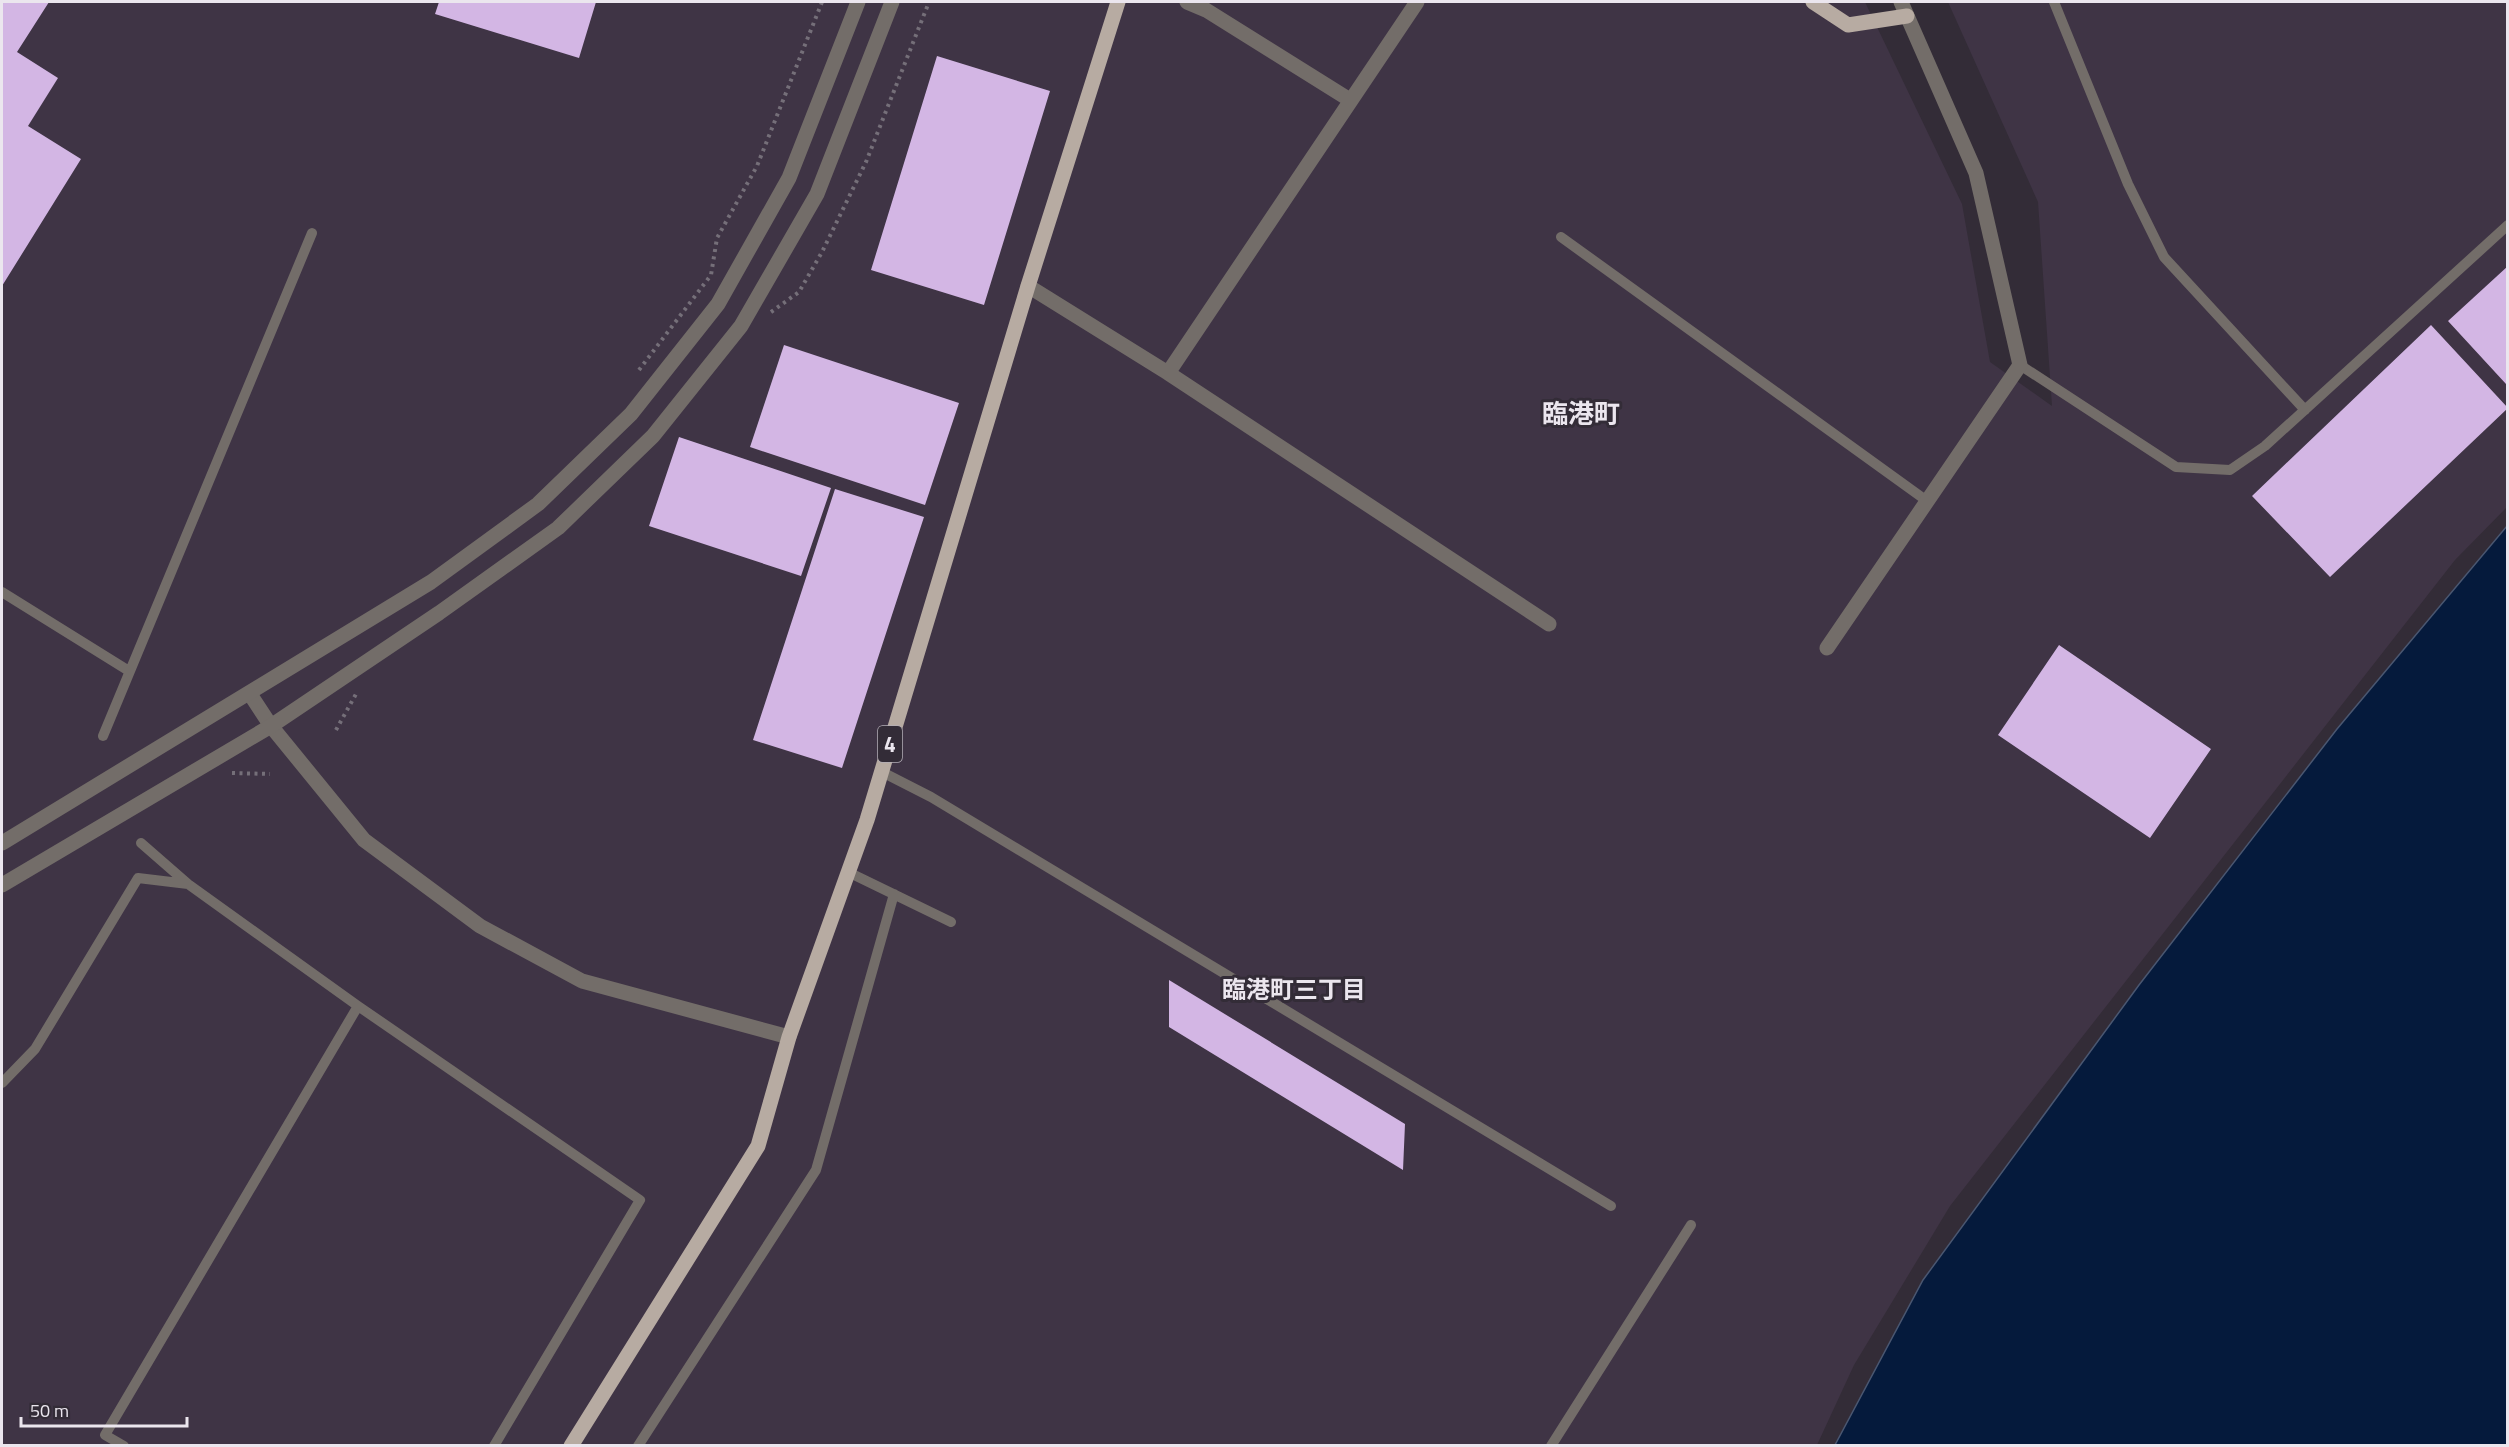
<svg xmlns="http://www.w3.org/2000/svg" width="2509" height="1447" font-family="'Titillium Web','Noto Sans JP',sans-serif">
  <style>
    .built { fill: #3f3445 }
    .water { fill: #051a3c; stroke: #4a5771; stroke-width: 1.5 }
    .building { fill: #d3b6e4 }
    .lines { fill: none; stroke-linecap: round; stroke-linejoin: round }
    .path { stroke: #756f79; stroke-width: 4; stroke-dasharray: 3 4.5; stroke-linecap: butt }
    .service { stroke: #736d69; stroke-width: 10 }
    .minor { stroke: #736d69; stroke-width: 15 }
    .tertiary { stroke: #736d69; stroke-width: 15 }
    .primary { stroke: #b7aba2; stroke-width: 15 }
    .labels { text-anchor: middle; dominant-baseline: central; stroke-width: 6; stroke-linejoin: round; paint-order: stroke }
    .shield { fill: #332c37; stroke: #b4aeb7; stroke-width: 1.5 }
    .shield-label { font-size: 21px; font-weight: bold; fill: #ebe6ee }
    .neighbourhood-label { font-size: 24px; font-weight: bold; fill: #ebe6ee; stroke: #332c37 }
    .quarter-label { font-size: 26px; font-weight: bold; fill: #ebe6ee; stroke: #332c37 }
  </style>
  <rect width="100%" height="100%" fill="#332c37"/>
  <!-- built -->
  <path class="built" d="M 2,2 L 1865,2 L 1962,204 L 1990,362 L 2052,406 L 2038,202 L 1948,2 L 2507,2 L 2507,507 L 2455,560 L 1950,1206 L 1854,1365 L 1817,1445 L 2,1446 Z"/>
  <!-- water -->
  <path class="water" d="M 2507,526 L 2507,1445 L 1835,1445 L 1923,1280 L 2139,985 L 2337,729 Z"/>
  <!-- building -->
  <path class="building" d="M 2,2 L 49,2 L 17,52 L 58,78 L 28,126 L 81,159 L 2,286 Z
    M 439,2 L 596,2 L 579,58 L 435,14 Z
    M 937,56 L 1050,91 L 984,305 L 871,270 Z
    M 2508,266 L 2508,382 L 2506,384 L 2448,321 Z
    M 2431,325 L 2508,408 L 2330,577 L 2252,496 Z
    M 784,345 L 959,403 L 925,505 L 750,447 Z
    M 679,437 L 831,488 L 801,576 L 649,526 Z
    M 835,489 L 924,517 L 842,768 L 753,740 Z
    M 2059,645 L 2211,749 L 2150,838 L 1998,735 Z
    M 1169,980 L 1405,1124 L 1403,1170 L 1169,1027 Z"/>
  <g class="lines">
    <!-- path -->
    <path class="path" d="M 771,312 L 799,292 L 822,252 L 866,162 L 929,2
      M 639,370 L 711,275 L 717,238 L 757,166 L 822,2
      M 336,730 L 356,694
      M 232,773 L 270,774"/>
    <!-- service -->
    <path class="service" d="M 2054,2 L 2128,184 L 2164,257 L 2305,410
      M 1561,237 L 1927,501
      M 2020,365 L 2176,467 L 2230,470 L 2265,446 L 2508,225
      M 2,592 L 129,671
      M 103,736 L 312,233
      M 882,772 L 931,797 L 1611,1206
      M 141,843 L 188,884 L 358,1006 L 640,1200 L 494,1446
      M 848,872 L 951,922
      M 2,1083 L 35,1049 L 138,878 L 188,884
      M 124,1446 L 105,1435 L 358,1006
      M 638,1446 L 816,1170 L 894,894
      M 1551,1446 L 1691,1225"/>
    <!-- minor -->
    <path class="minor" d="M 1187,2 L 1206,10 L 1350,100
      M 1417,2 L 1168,373 L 1549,624
      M 1028,286 L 1168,373
      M 250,694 L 271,726 L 364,840 L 480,926 L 582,981 L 789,1037"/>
    <!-- tertiary -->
    <path class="tertiary" d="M 1827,648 L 2020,365 L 1976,173 L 1901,2
      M 2,843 L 431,582 L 538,504 L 631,414 L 718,304 L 789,178 L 858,2
      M 2,885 L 271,726 L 439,613 L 558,528 L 653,436 L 741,326 L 817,194 L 892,2"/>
    <!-- primary -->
    <path class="primary" d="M 1813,2 L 1848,25 L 1907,16
      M 571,1446 L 758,1146 L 789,1037 L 867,820 L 1028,286 L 1118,2"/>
  </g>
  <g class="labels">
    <!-- shield labels -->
    <rect class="shield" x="878" y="726" width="24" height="36" rx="4.5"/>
    <g class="shield-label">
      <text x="890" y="744">4</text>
    </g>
    <!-- neighbourhood labels -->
    <g class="neighbourhood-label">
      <text x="1294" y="989">臨港町三丁目</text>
    </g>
    <!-- quarter labels -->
    <g class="quarter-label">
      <text x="1581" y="413">臨港町</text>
    </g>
  </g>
  <!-- border -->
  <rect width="2509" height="1447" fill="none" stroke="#ebe6ee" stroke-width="6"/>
  <!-- scale -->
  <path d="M21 1417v9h166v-9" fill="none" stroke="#ebe6ee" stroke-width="3"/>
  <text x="30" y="1417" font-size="18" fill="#ebe6ee" stroke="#332c37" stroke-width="4.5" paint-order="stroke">50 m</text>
</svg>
